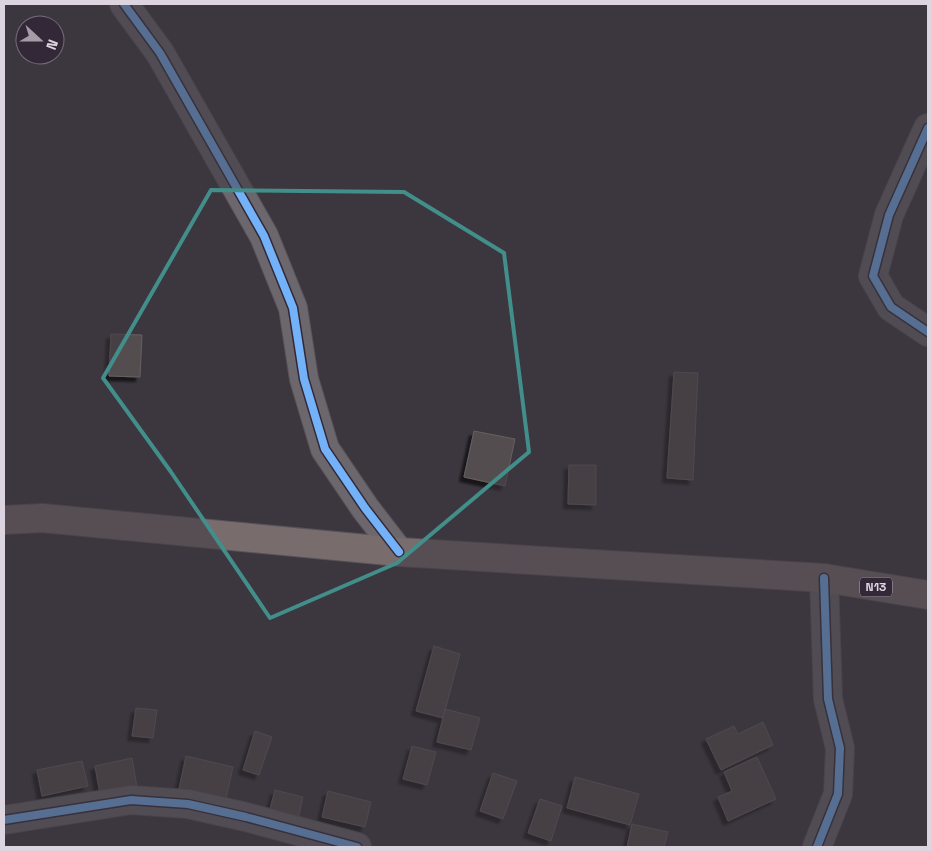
<svg xmlns="http://www.w3.org/2000/svg" width="932" height="851" font-family="'Space Grotesk',sans-serif">
  <style>
    .building { fill: #534e4f; stroke: #656061; filter: url(#shadow) }
    .lines { fill: none; stroke-linecap: round; stroke-linejoin: round }
    .minor-casing { stroke: #585259; stroke-width: 30 }
    .primary-casing { stroke: #585259; stroke-width: 30 }
    .minor { stroke: #6c676d; stroke-width: 28 }
    .primary { stroke: #786c6d; stroke-width: 28 }
    .cycleway-casing { stroke: #332837; stroke-width: 11 }
    .cycleway { stroke: #73b2f8; stroke-width: 8 }
    .marked { fill: none; stroke: #428e8a; stroke-width: 4; stroke-linejoin: round }
    .labels { text-anchor: middle; dominant-baseline: central; stroke-width: 4.5; stroke-linejoin: round; paint-order: stroke }
    .shield { fill: #332837; stroke: #a9a1ad; stroke-width: 1 }
    .shield-label { font-size: 12px; font-weight: bold; fill: #dcd5df }
  </style>
  <defs>
    <filter id="shadow"><feDropShadow dx="-4.5" dy="4.5" stdDeviation="1" flood-color="#0009"/></filter>
  </defs>
  <rect width="100%" height="100%" fill="#3c363e"/>
  <!-- building -->
  <path class="building" d="M 111,334 L 142,335 L 140,377 L 109,376 Z
    M 674,372 L 698,373 L 693,480 L 667,478 Z
    M 474,431 L 515,439 L 505,486 L 464,477 Z
    M 569,465 L 596,465 L 596,505 L 568,504 Z
    M 434,646 L 460,654 L 443,718 L 416,711 Z
    M 136,708 L 157,710 L 153,738 L 132,736 Z
    M 445,709 L 480,718 L 471,750 L 437,742 Z
    M 763,722 L 773,745 L 721,770 L 706,739 L 734,726 L 738,734 Z
    M 255,731 L 272,737 L 259,775 L 243,770 Z
    M 412,746 L 436,752 L 427,785 L 403,779 Z
    M 186,756 L 233,767 L 226,799 L 179,789 Z
    M 757,757 L 776,799 L 728,821 L 718,797 L 732,791 L 724,772 Z
    M 132,758 L 137,787 L 100,794 L 95,766 Z
    M 82,761 L 88,786 L 42,796 L 37,770 Z
    M 493,773 L 517,781 L 503,819 L 480,811 Z
    M 575,777 L 639,794 L 630,825 L 567,808 Z
    M 275,790 L 303,797 L 298,819 L 269,813 Z
    M 328,791 L 371,802 L 365,827 L 322,817 Z
    M 540,799 L 562,806 L 551,841 L 528,833 Z
    M 632,824 L 668,832 L 664,847 L 627,847 Z"/>
  <g class="lines">
    <!-- minor casing -->
    <g class="minor-casing">
      <path id="minor" d="M 124,4 L 160,53 L 264,236 L 293,308 L 304,379 L 325,449 L 365,508 L 399,552
        M 928,128 L 889,215 L 873,276 L 891,307 L 928,332
        M 4,820 L 131,800 L 188,804 L 246,817 L 357,847
        M 817,847 L 838,794 L 840,748 L 828,699 L 824,578"/>
    </g>
    <!-- primary casing -->
    <g class="primary-casing">
      <path id="primary" d="M 4,520 L 42,518 L 399,552 L 824,578 L 928,595"/>
    </g>
    <!-- minor -->
    <use href="#minor" class="minor"/>
    <!-- primary -->
    <use href="#primary" class="primary"/>
    <!-- cycleway casing -->
    <g class="cycleway-casing">
      <path id="cycleway" d="M 124,4 L 160,53 L 264,236 L 293,308 L 304,379 L 325,449 L 365,508 L 399,552
        M 928,128 L 889,215 L 873,276 L 891,307 L 928,332
        M 4,820 L 131,800 L 188,804 L 246,817 L 357,847
        M 817,847 L 838,794 L 840,748 L 828,699 L 824,578"/>
    </g>
    <!-- cycleway -->
    <use href="#cycleway" class="cycleway"/>
  </g>
  <!-- marked area -->
  <path d="M0 0H932V851H0ZM 211,190 L 404,192 L 504,253 L 529,452 L 397,563 L 270,618 L 171,472 L 103,378 Z" fill="#3c363e" fill-opacity=".55" fill-rule="evenodd"/>
  <path class="marked" d="M 211,190 L 404,192 L 504,253 L 529,452 L 397,563 L 270,618 L 171,472 L 103,378 Z"/>
  <g class="labels">
    <!-- shield labels -->
    <rect class="shield" x="860" y="577.5" width="32" height="19" rx="4"/>
    <g class="shield-label">
      <text x="876" y="587">N13</text>
    </g>
  </g>
  <!-- border -->
  <rect width="932" height="851" fill="none" stroke="#dcd5df" stroke-width="10"/>
  <!-- north arrow -->
  <g transform="translate(40 40) rotate(111)"><circle r="24" fill="#332837" stroke="#776d7a"/>
  <path d="M0-4L9 19L0 12L-9 19Z" fill="#a49da7"/>
  <text y="-8" font-size="14" font-weight="bold" text-anchor="middle" fill="#dcd5df">N</text>
  </g>
</svg>
